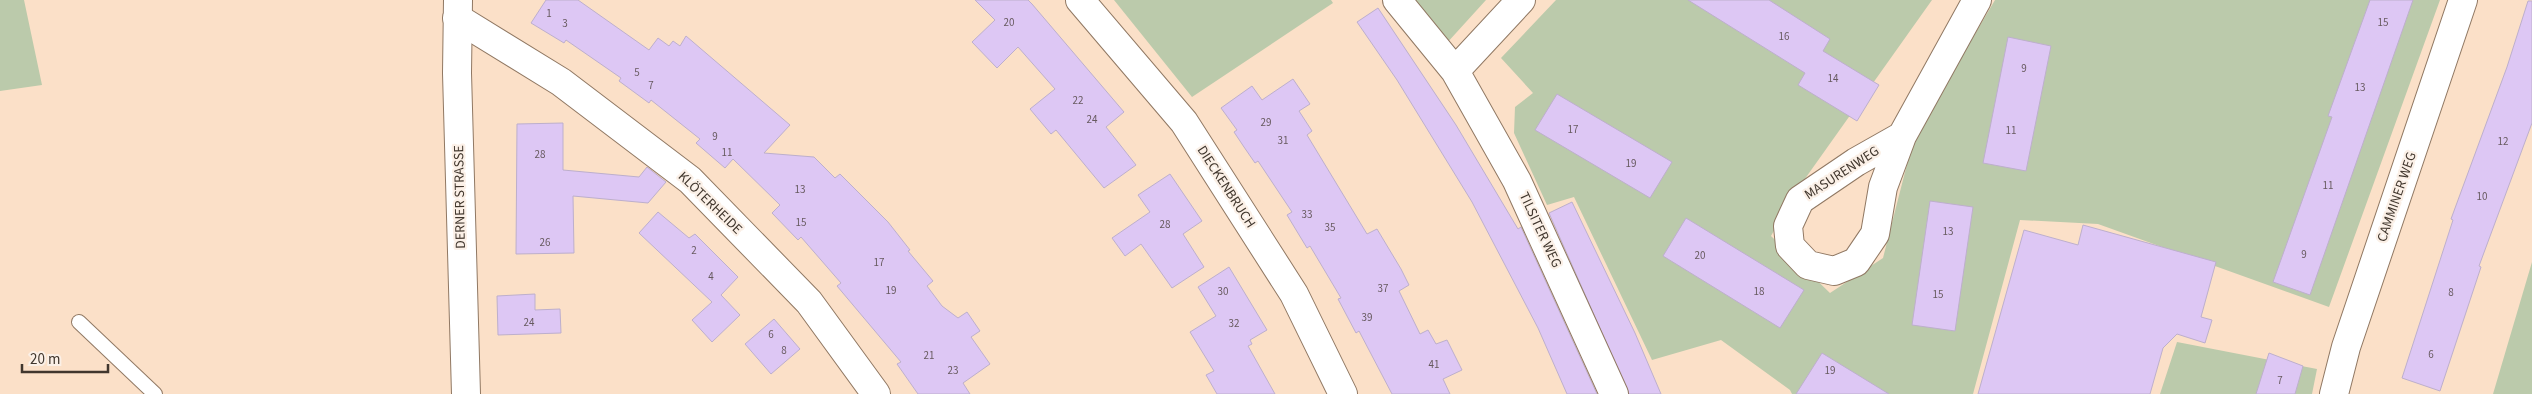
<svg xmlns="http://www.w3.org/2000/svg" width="2532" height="394" font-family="'Source Sans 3',sans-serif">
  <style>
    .green { fill: #bbcaab }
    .building { fill: #ddc7f4; stroke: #bdafcc }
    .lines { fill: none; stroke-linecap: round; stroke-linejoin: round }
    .service-casing { stroke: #907863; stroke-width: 16 }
    .minor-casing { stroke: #907863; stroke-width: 30 }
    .tertiary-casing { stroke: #907863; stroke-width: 30 }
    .service { stroke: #fff; stroke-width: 14 }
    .minor { stroke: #fff; stroke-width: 28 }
    .tertiary { stroke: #fff; stroke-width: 28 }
    .labels { text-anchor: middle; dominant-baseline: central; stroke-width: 4.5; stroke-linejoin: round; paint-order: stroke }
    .number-label { font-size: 11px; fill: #675a5f }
    .street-label { font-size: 14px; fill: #40362d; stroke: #fbf0e7 }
  </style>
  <rect width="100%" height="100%" fill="#fbe0c8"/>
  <!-- green -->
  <path class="green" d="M 0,0 L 24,0 L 42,85 L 0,91 Z
    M 1114,0 L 1331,0 L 1333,3 L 1192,97 Z
    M 1410,0 L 1486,0 L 1446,44 Z
    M 1556,0 L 1932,0 L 1797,190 L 1771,236 L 1830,293 L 1883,258 L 1914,137 L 1995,0 L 2440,0 L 2329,307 L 2098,224 L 2020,220 L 1973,394 L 1792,394 L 1790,390 L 1721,340 L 1652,360 L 1574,197 L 1547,205 L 1514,133 L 1515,107 L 1533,93 L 1501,58 Z
    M 2532,262 L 2532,394 L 2493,394 Z
    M 2177,342 L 2317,369 L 2312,394 L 2160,394 Z"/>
  <!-- building -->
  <path class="building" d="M 546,0 L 578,0 L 649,50 L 658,38 L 669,46 L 673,41 L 680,46 L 686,36 L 790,125 L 764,153 L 814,157 L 835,178 L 840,174 L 888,222 L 910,250 L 908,251 L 933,281 L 927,286 L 942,306 L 958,318 L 967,312 L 980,331 L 971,337 L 990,364 L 963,383 L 970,394 L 918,394 L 897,364 L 901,362 L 837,286 L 841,283 L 801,237 L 798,240 L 772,213 L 780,205 L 733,159 L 725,168 L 696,143 L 700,139 L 651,100 L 649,103 L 619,81 L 621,78 L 566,40 L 564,43 L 531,23 Z
    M 975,0 L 1028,0 L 1032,4 L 1124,112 L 1106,127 L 1136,165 L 1104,188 L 1056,130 L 1051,134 L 1030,109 L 1055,89 L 1018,47 L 997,68 L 972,42 L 995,20 Z
    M 1688,0 L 1769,0 L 1830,39 L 1823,51 L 1879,85 L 1857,121 L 1798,85 L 1805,73 Z
    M 2370,0 L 2413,0 L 2310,295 L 2273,282 L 2332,117 L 2328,116 Z
    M 2528,1 L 2532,1 L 2532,123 L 2479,266 L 2481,267 L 2440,391 L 2402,378 L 2453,220 L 2451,219 L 2507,67 Z
    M 1378,8 L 1456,125 L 1518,229 L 1521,227 L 1597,394 L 1567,394 L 1538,328 L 1472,202 L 1397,80 L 1357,22 Z
    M 2008,37 L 2051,46 L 2026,171 L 1983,163 Z
    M 1293,79 L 1310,104 L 1299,111 L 1312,131 L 1307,135 L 1367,234 L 1377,229 L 1401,269 L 1409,285 L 1399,291 L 1420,334 L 1428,330 L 1436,344 L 1447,340 L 1462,370 L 1443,379 L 1450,394 L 1392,394 L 1359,331 L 1356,333 L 1338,299 L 1341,298 L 1310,246 L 1307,248 L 1287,215 L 1292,212 L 1258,161 L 1255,163 L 1244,147 L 1234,132 L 1237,130 L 1221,108 L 1252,86 L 1262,100 Z
    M 1557,94 L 1672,162 L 1650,198 L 1535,130 Z
    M 563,123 L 563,170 L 639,177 L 647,167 L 666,182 L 648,203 L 573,196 L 574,253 L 516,254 L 517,124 Z
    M 1170,174 L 1202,221 L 1183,234 L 1204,267 L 1172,288 L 1141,244 L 1125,256 L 1112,238 L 1150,212 L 1138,195 Z
    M 1930,201 L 1973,207 L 1955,331 L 1912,325 Z
    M 1572,202 L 1635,333 L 1661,394 L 1629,394 L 1549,213 Z
    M 658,212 L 689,238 L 695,234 L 738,277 L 721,295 L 740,315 L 712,342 L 692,320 L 712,302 L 639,233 Z
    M 1686,218 L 1804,290 L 1780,328 L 1663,256 Z
    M 2083,225 L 2216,262 L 2201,317 L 2212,320 L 2205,343 L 2177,334 L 2163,348 L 2150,394 L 1978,394 L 2024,230 L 2078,245 Z
    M 1229,267 L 1267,330 L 1250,340 L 1252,344 L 1248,346 L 1275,394 L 1217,394 L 1206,375 L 1214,371 L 1190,332 L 1216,316 L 1198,287 Z
    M 535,294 L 535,310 L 560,309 L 561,333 L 498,335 L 497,296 Z
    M 774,319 L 800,349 L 771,374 L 745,344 Z
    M 1822,353 L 1889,394 L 1796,394 Z
    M 2269,353 L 2303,366 L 2295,394 L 2256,394 Z"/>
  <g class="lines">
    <!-- service casing -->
    <g class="service-casing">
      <path id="service" d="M 79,322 L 155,394"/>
    </g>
    <!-- minor casing -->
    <g class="minor-casing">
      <path id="minor" d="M 1080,0 L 1184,122 L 1294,294 L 1343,394
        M 1397,0 L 1455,71 L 1517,181 L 1614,394
        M 457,18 L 561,82 L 690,180 L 809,302 L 876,394
        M 1455,71 L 1521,0
        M 1902,136 L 1856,162 L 1800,200 L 1788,226 L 1790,246 L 1808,265 L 1834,271 L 1856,262 L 1875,234 L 1883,187 L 1902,136 L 1977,0
        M 2334,394 L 2346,347 L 2463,0"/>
    </g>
    <!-- tertiary casing -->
    <g class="tertiary-casing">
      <path id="tertiary" d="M 458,0 L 457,73 L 466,394"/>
    </g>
    <!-- service -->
    <use href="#service" class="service"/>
    <!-- minor -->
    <use href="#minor" class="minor"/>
    <!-- tertiary -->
    <use href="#tertiary" class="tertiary"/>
  </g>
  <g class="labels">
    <!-- number labels -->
    <g class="number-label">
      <text x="549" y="13">1</text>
      <text x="1009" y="22">20</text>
      <text x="2383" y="22">15</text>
      <text x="565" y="23">3</text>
      <text x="1784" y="36">16</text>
      <text x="2024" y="68">9</text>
      <text x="637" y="72">5</text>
      <text x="1833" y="78">14</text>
      <text x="651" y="85">7</text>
      <text x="2360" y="87">13</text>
      <text x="1078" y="100">22</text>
      <text x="1092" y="119">24</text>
      <text x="1266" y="122">29</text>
      <text x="1573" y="129">17</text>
      <text x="2011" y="130">11</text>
      <text x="715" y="136">9</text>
      <text x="1283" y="140">31</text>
      <text x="2503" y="141">12</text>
      <text x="727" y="152">11</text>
      <text x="540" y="154">28</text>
      <text x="1631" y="163">19</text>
      <text x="2328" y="185">11</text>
      <text x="800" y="189">13</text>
      <text x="2482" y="196">10</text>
      <text x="1307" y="214">33</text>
      <text x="801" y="222">15</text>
      <text x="1165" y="224">28</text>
      <text x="1330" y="227">35</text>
      <text x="1948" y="231">13</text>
      <text x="545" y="242">26</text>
      <text x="694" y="250">2</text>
      <text x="2304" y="254">9</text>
      <text x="1700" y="255">20</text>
      <text x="879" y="262">17</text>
      <text x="711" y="276">4</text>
      <text x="1383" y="288">37</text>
      <text x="891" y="290">19</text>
      <text x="1223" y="291">30</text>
      <text x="1759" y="291">18</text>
      <text x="2451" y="292">8</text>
      <text x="1938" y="294">15</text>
      <text x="1367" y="317">39</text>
      <text x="529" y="322">24</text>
      <text x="1234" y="323">32</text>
      <text x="771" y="334">6</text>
      <text x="784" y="350">8</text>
      <text x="2431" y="354">6</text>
      <text x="929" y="355">21</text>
      <text x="1434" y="364">41</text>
      <text x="953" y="370">23</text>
      <text x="1830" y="370">19</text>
      <text x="2280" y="380">7</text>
    </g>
    <!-- street labels -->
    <g class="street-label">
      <text transform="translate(1842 173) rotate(-33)">MASURENWEG</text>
      <text transform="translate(1226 187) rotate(57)">DIECKENBRUCH</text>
      <text transform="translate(460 197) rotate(-91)">DERNER STRASSE</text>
      <text transform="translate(2397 197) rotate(-71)">CAMMINER WEG</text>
      <text transform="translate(710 203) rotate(44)">KLÖTERHEIDE</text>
      <text transform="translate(1540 230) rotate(65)">TILSITER WEG</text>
    </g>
  </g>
  <!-- scale -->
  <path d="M22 364v8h86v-8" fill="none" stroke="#40362d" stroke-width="2.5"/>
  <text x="30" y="364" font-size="15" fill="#40362d" stroke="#fbf0e7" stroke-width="4" paint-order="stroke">20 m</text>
</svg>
